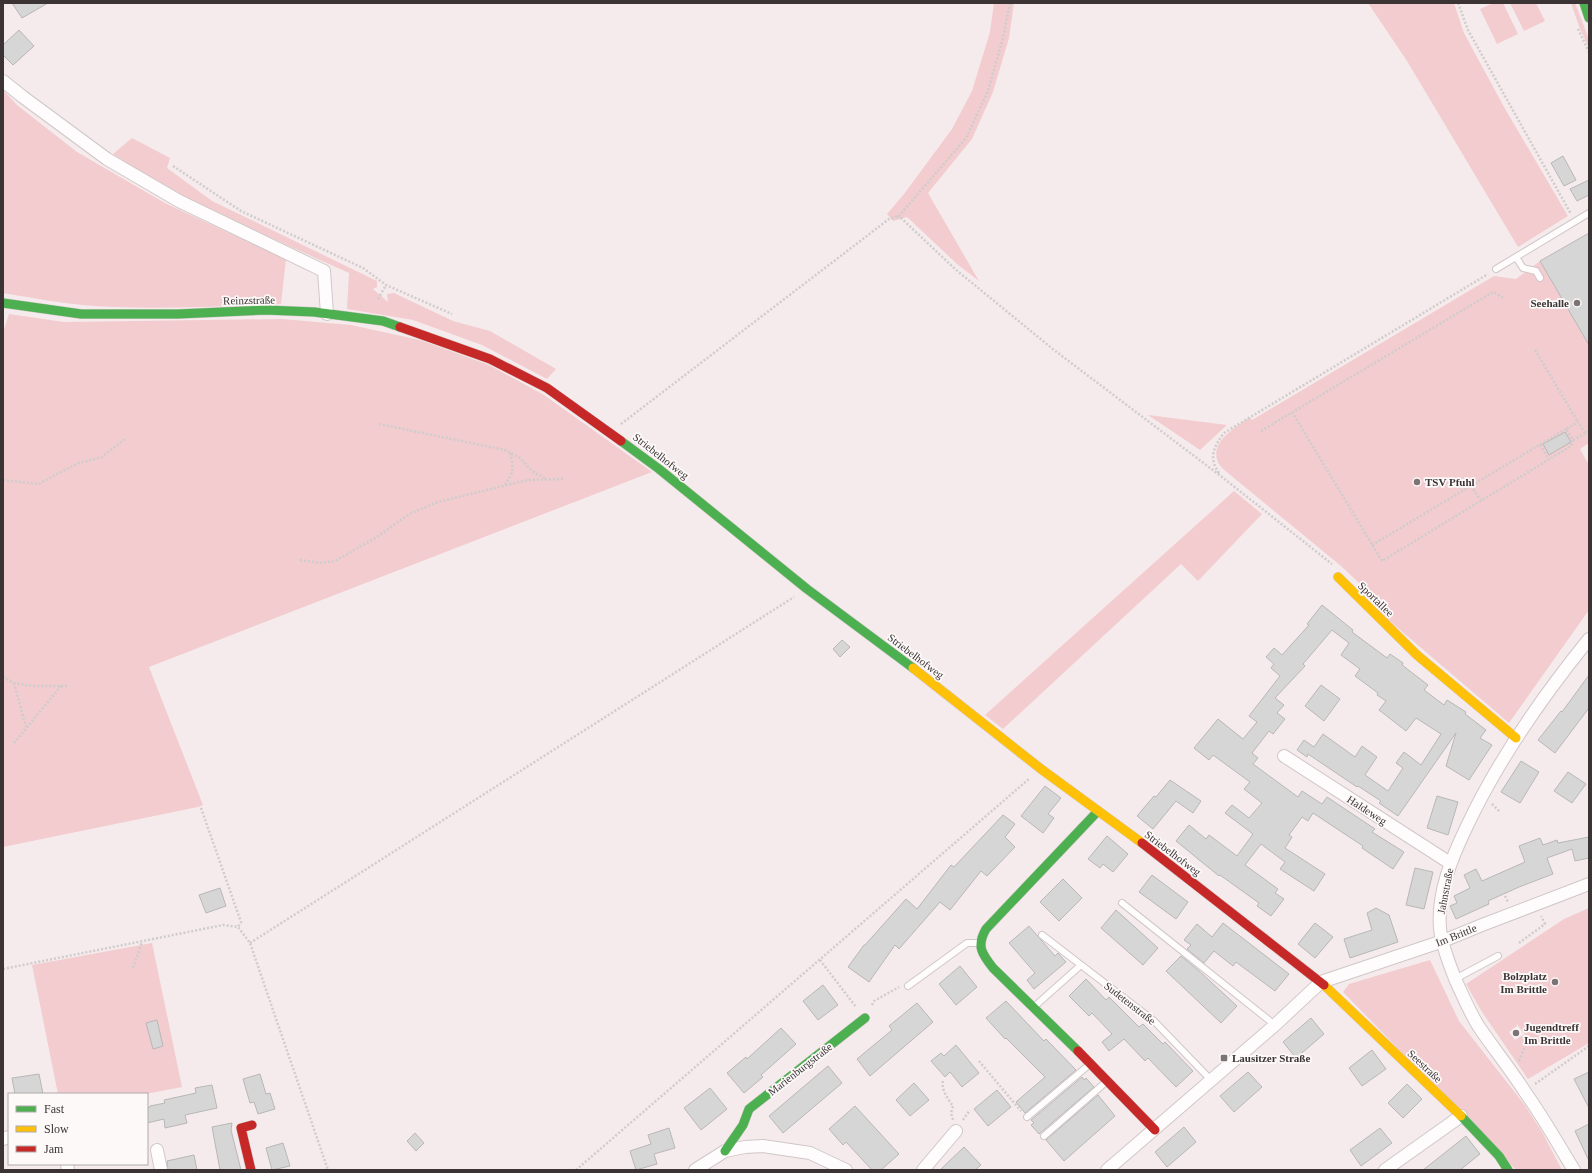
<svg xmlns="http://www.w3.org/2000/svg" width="1592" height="1173" font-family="'Times New Roman',serif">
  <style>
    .green { fill: #f2cccf; fill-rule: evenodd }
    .building { fill: #d7d6d7; stroke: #b8b7b8 }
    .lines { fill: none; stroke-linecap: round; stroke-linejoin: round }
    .lane-casing { stroke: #d0c7c8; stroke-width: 8 }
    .street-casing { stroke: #d0c7c8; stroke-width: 14 }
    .fast-casing { stroke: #d0c7c8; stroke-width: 10 }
    .slow-casing { stroke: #d0c7c8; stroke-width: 10 }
    .jam-casing { stroke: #d0c7c8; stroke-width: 10 }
    .path { stroke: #cfcccc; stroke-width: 2.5; stroke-dasharray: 2 2; stroke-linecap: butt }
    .lane { stroke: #fefcfc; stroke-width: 6 }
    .street { stroke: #fefcfc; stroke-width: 12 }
    .fast { stroke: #4caf50; stroke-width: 9 }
    .slow { stroke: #ffc107; stroke-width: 9 }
    .jam { stroke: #c62828; stroke-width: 9 }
    .poi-dot { fill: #7c7374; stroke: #fdf9f9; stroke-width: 1.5 }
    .labels { text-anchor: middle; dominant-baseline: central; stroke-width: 3.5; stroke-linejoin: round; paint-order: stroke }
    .street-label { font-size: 11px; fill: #3b3334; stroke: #fdf9f9 }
    .poi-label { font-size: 11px; font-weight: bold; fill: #3b3334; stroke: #fdf9f9; text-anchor: start }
  </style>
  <rect width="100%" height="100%" fill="#f6ebec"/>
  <!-- green -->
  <path class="green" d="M 994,3 L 1014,3 L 1009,38 L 993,92 L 972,139 L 928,193 L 979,281 L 957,264 L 907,217 L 893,221 L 887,214 L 904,194 L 952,129 L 972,91 L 990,32 Z
    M 1368,3 L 1454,3 L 1464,33 L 1504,107 L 1568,216 L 1518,247 L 1407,61 Z
    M 1493,3 L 1503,3 L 1518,34 L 1497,44 L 1480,9 Z
    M 1510,3 L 1536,3 L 1545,21 L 1524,31 Z
    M 1571,3 L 1575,3 L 1589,39 L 1589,48 L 1580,29 Z
    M 3,90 L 17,105 L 77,152 L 165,203 L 248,242 L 286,259 L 281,304 C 219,306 156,310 94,306 C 64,304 33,298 3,293 Z
    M 132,138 L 170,158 L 167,168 L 212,201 L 377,281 L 377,287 L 373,289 L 388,302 L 387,294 L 394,293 L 453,321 L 490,331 L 556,369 L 547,379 L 482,345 L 413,320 L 347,309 L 349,273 L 182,198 L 113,154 Z
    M 1540,261 L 1589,345 L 1589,443 L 1580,449 L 1589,465 L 1589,610 L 1509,723 L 1378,611 L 1372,595 L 1341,566 L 1223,469 C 1222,467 1218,464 1218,462 C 1209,441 1237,427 1250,417 L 1252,420 L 1494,276 L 1516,279 Z
    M 9,314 L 64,322 L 282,319 L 351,325 L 420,340 L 489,365 L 544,395 L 652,472 L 149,667 L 203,805 L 198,807 L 3,847 L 3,332 Z
    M 1148,415 L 1227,425 L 1200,450 Z
    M 1234,491 L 1262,514 L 1198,581 L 1181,564 L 1003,729 L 985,715 Z
    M 1589,908 L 1589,1043 L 1528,1079 L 1482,1012 L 1466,984 L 1564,919 ZM 1516,1023 L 1525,1035 L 1523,1035 L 1515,1040 L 1509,1032 L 1517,1026 Z
    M 152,943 L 182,1087 L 146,1094 L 58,1094 L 32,965 Z
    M 1430,960 L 1459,1021 L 1524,1104 L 1542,1132 L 1562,1170 L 1516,1170 L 1343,992 L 1349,984 Z"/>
  <!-- building -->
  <path class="building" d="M 12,3 L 48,3 L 22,18 Z
    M 19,30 L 34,46 L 13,65 L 3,55 L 3,45 Z
    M 1563,156 L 1576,180 L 1564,186 L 1551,163 Z
    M 1589,180 L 1589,195 L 1577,201 L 1570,189 Z
    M 1589,233 L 1589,345 L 1540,261 Z
    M 1565,432 L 1571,442 L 1549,455 L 1543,444 Z
    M 1322,605 L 1353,630 L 1352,632 L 1387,658 L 1390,654 L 1403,663 L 1402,665 L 1428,685 L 1424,690 L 1444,705 L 1447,700 L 1466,712 L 1465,714 L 1486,730 L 1480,738 L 1492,745 L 1469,780 L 1446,766 L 1456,733 L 1398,816 L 1379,803 L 1381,801 L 1358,786 L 1357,787 L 1308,754 L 1307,757 L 1297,750 L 1304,740 L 1314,747 L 1323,734 L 1355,757 L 1362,746 L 1377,757 L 1365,775 L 1388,791 L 1403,768 L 1396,763 L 1404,752 L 1421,765 L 1441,734 L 1416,718 L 1406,731 L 1379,710 L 1386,701 L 1377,695 L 1378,693 L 1355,676 L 1360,669 L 1341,655 L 1349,643 L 1332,630 L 1303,664 L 1305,666 L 1275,698 L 1284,705 L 1277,713 L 1285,719 L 1273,734 L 1269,731 L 1252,753 L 1258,758 L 1253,764 L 1298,797 L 1302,791 L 1322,804 L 1327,797 L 1375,829 L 1372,832 L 1404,852 L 1393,869 L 1362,848 L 1363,846 L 1313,813 L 1308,821 L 1302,817 L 1289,835 L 1292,837 L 1285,848 L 1325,874 L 1314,891 L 1280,869 L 1285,862 L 1261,844 L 1245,865 L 1278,889 L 1275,893 L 1284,899 L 1271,916 L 1257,906 L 1259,903 L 1220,875 L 1219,876 L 1176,841 L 1189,825 L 1206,839 L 1209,835 L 1237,856 L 1253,834 L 1225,813 L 1232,805 L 1249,818 L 1262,803 L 1244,789 L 1250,782 L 1213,755 L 1209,760 L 1194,748 L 1218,719 L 1243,739 L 1257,722 L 1249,716 L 1280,676 L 1271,668 L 1274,664 L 1266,657 L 1274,648 L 1282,655 L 1309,625 L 1307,624 Z
    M 842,640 L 850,647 L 840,657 L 833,649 Z
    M 1589,675 L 1589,708 L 1555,753 L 1538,740 L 1561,711 L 1562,712 Z
    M 1321,685 L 1340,699 L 1324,721 L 1305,706 Z
    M 1521,761 L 1539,772 L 1520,803 L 1501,792 Z
    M 1568,772 L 1586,784 L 1572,803 L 1554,791 Z
    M 1170,780 L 1201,801 L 1193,813 L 1176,801 L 1153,829 L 1137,816 L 1154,796 L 1156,797 Z
    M 1045,786 L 1061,798 L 1048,814 L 1054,818 L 1043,833 L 1021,816 Z
    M 1437,796 L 1458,802 L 1448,835 L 1427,828 Z
    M 1003,815 L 1015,824 L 1005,837 L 1015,847 L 987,876 L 981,871 L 950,910 L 940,902 L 899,949 L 895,945 L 869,982 L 848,967 L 864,945 L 865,945 L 906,899 L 917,909 L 951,865 L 954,867 Z
    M 1107,836 L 1128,854 L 1113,872 L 1103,864 L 1100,868 L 1088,859 Z
    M 1589,837 L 1589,858 L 1575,861 L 1572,849 L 1547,858 L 1553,874 L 1519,887 L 1488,901 L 1489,904 L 1456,919 L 1450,906 L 1457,903 L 1454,896 L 1470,888 L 1464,875 L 1476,869 L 1482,881 L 1525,862 L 1519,846 L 1540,838 L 1543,845 L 1557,840 L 1558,843 Z
    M 1415,868 L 1433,872 L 1424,909 L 1406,905 Z
    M 1152,875 L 1188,902 L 1176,919 L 1139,892 Z
    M 1063,879 L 1082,898 L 1059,921 L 1040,902 Z
    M 220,888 L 226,906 L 206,913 L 199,895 Z
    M 1376,908 L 1389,915 L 1398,942 L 1350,958 L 1344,939 L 1372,930 L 1367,913 Z
    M 1116,910 L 1158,948 L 1143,965 L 1101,928 Z
    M 1223,923 L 1289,974 L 1275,991 L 1236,962 L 1233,966 L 1214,951 L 1204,963 L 1187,949 L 1191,945 L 1184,940 L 1197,924 L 1212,937 Z
    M 1315,923 L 1333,937 L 1315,958 L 1298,944 Z
    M 1029,926 L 1055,956 L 1058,953 L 1066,962 L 1034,989 L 1027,980 L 1035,973 L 1009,943 Z
    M 1181,956 L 1198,970 L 1237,1006 L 1221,1023 L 1166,971 Z
    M 960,966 L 977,987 L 956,1005 L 939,984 Z
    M 1086,979 L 1106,1000 L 1109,997 L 1139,1027 L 1143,1024 L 1163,1044 L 1165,1042 L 1193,1071 L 1176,1087 L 1148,1058 L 1145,1061 L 1124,1039 L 1109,1051 L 1102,1042 L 1112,1034 L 1092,1013 L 1089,1016 L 1069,996 Z
    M 823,985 L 838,1005 L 818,1020 L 803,1001 Z
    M 1006,1001 L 1044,1041 L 1046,1039 L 1076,1070 L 1025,1113 L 1016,1102 L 1045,1077 L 1006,1038 L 1005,1039 L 986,1018 Z
    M 917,1003 L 933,1022 L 870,1076 L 857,1059 L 892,1030 L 889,1026 Z
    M 1311,1018 L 1324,1034 L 1296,1058 L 1283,1042 Z
    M 157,1020 L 163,1046 L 153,1049 L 146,1023 Z
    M 781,1028 L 796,1044 L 761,1075 L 763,1077 L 744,1093 L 727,1073 L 746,1057 L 747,1059 Z
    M 956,1045 L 979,1073 L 962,1087 L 950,1072 L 945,1077 L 931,1061 L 941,1053 L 944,1056 Z
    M 1372,1050 L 1386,1069 L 1362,1086 L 1349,1068 Z
    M 828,1066 L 842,1083 L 783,1133 L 769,1116 Z
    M 1248,1072 L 1262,1087 L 1234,1112 L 1220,1096 Z
    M 1589,1072 L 1589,1108 L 1574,1079 Z
    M 39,1074 L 43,1094 L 15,1094 L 12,1078 Z
    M 260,1074 L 266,1094 L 270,1093 L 275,1109 L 258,1114 L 254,1102 L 250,1103 L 243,1079 Z
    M 1082,1077 L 1084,1080 L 1086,1078 L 1094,1087 L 1039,1134 L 1031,1125 L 1034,1123 L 1031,1120 Z
    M 914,1083 L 929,1100 L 910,1116 L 896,1100 Z
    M 1407,1084 L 1422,1099 L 1403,1118 L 1388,1103 Z
    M 212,1085 L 217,1108 L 185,1115 L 187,1123 L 165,1128 L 164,1119 L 147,1123 L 147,1108 L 150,1107 L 150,1106 L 165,1103 L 164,1100 L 196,1093 L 195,1088 Z
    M 710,1088 L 727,1109 L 701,1130 L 684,1108 Z
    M 997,1090 L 1011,1107 L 988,1126 L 974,1109 Z
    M 1098,1095 L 1115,1116 L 1064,1161 L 1046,1140 Z
    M 855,1106 L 899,1154 L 881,1170 L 872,1170 L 846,1142 L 843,1145 L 829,1129 Z
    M 232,1123 L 231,1130 L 241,1170 L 220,1170 L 212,1127 Z
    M 1589,1124 L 1589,1161 L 1575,1131 Z
    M 1184,1127 L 1196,1142 L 1167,1167 L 1155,1152 Z
    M 669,1128 L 675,1148 L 654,1154 L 657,1164 L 636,1170 L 630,1151 L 651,1144 L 648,1135 Z
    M 1380,1128 L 1392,1143 L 1361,1166 L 1350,1150 Z
    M 415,1133 L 424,1143 L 416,1151 L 407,1141 Z
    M 1466,1136 L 1480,1154 L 1460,1170 L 1423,1170 Z
    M 283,1143 L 290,1166 L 272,1170 L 266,1148 Z
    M 964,1147 L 981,1165 L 975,1170 L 940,1170 Z
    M 194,1155 L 197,1170 L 168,1170 L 167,1161 Z"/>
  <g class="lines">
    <!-- lane casing -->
    <g class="lane-casing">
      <path id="lane" d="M 1516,257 L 1523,268 L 1536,271 L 1540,278
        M 1496,269 L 1589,213
        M 1122,903 L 1275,1025
        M 1042,935 L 1154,1021 L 1211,1080
        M 1455,979 L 1498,956
        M 908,986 L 967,943 L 979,943
        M 1035,1006 L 1081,965
        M 1027,1117 L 1090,1064
        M 1044,1136 L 1106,1082"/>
    </g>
    <!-- street casing -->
    <g class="street-casing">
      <path id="street" d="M 3,81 L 23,97 L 107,159 L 179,201 L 324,271 L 327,314
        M 1284,756 L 1450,863
        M 3,1139 L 9,1137
        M 157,1150 L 161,1170
        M 67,1164 L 68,1170
        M 695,1170 L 725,1151 L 745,1147 L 763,1146 L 810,1153 L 846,1170
        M 923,1170 L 956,1131
        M 1107,1170 L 1275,1025 L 1321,982 L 1443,941 L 1482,925 L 1589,884
        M 1385,1170 L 1461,1116
        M 1574,1170 C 1558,1144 1543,1117 1525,1092 C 1511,1070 1494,1049 1479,1027 C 1470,1013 1463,996 1456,981 C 1450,966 1441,944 1440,928 C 1437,893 1452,857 1467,826 C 1499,758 1542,697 1589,639"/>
    </g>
    <!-- fast casing -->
    <g class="fast-casing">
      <path id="fast" d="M 1584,3 L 1589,18
        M 3,303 L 81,314 L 178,314 L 266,310 L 314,312 L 383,321 L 400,327
        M 621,441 L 659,469 L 807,589 L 913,668
        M 1078,1051 L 993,968 C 982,954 976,946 986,929 L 1098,811
        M 1461,1116 L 1499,1156 L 1508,1170
        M 725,1151 L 743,1125 L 749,1109 L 865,1018"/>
    </g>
    <!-- slow casing -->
    <g class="slow-casing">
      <path id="slow" d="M 1338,577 L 1417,655 L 1516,738
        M 913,668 L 1041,769 L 1142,843
        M 1324,985 L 1461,1116"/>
    </g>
    <!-- jam casing -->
    <g class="jam-casing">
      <path id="jam" d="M 400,327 L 490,359 L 547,388 L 621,441
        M 1142,843 L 1324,985
        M 1078,1051 L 1155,1130
        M 251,1170 L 241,1128 L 252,1125"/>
    </g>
    <!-- path -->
    <path class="path" d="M 1010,3 L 1003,38 L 988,91 L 966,138 L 899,216 L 955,269 L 1054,350 L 1222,477 L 1332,564
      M 1458,3 L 1468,30 L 1571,214
      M 1578,29 L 1589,52
      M 173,166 L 241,211 L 363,268 L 386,285 L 452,314
      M 378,299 L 386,285
      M 1535,350 L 1578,422
      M 1292,412 L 1382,561 L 1571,446 L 1573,440
      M 379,424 L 505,450 L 520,458 L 532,471 L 546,479
      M 621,424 L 889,219 L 899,216
      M 1261,431 L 1493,292 L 1505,299
      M 1585,433 L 1578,422 L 1566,429 L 1573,440 L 1589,431
      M 1540,445 L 1549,460
      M 1219,473 C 1208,458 1214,446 1224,433 L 1488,274
      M 3,480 L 39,484 L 57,474 L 79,463 L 102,457 L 126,438
      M 505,485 C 514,471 514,469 510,453
      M 1471,486 L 1481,501
      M 1372,545 L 1566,429
      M 300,560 L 320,563 L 335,561 L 377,537 L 409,514 L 438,502 L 528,480 L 564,479
      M 3,677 L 14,683 L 32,686 L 68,686
      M 14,683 L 26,727
      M 14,743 L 61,686
      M 1492,804 L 1500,812
      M 201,808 L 241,922 L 238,927
      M 1505,896 L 1508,902
      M 250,943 L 794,597
      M 1519,943 L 1545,924 L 1541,916
      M 820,960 L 856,1007
      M 133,968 L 142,942
      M 3,969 L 223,925 L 238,927 L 250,943 L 328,1170
      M 872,1005 L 874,1001 L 899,987
      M 979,1061 L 1021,1111
      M 1519,1061 L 1525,1046 L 1522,1036
      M 943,1081 C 941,1090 948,1099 953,1106 L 951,1113 L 953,1120
      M 1535,1084 L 1589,1046
      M 963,1120 L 970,1110
      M 576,1170 L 1030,778"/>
    <!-- lane -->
    <use href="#lane" class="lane"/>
    <!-- street -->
    <use href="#street" class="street"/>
    <!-- fast -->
    <use href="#fast" class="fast"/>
    <!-- slow -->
    <use href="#slow" class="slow"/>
    <!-- jam -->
    <use href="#jam" class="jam"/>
  </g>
  <!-- markers -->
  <g class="poi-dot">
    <circle cx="1577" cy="303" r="4"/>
    <circle cx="1417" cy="482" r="4"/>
    <circle cx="1555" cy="982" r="4"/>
    <circle cx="1516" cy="1033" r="4"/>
    <rect x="1220" y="1054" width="8" height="8" rx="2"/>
  </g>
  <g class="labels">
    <!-- street labels -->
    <g class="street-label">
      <text transform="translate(249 300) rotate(-1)">Reinzstraße</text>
      <text transform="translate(661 456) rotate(38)">Striebelhofweg</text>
      <text transform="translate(1376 599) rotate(44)">Sportallee</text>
      <text transform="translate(916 656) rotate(37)">Striebelhofweg</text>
      <text transform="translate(1367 810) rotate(33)">Haldeweg</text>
      <text transform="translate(1173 853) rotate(37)">Striebelhofweg</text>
      <text transform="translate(1445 891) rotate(-79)">Jahnstraße</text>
      <text transform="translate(1456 935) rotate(-22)">Im Brittle</text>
      <text transform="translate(1130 1003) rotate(38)">Sudetenstraße</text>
      <text transform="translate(1425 1066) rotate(43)">Seestraße</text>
      <text transform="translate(800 1069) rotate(-38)">Marienburgstraße</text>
    </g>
    <!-- poi labels -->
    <g class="poi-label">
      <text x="1569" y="303" text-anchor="end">Seehalle</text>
      <text x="1425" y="482">TSV Pfuhl</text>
      <text x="1547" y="976" text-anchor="end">Bolzplatz<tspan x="1547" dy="13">Im Brittle</tspan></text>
      <text x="1524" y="1027">Jugendtreff<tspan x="1524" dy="13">Im Brittle</tspan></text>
      <text x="1232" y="1058">Lausitzer Straße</text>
    </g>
  </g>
  <!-- border -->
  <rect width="1592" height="1173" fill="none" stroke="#3b3334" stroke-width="8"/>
  <!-- legend -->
  <rect x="8" y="1093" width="140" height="72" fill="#fdf9f9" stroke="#afaaaa"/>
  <rect x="16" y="1106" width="20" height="6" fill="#4caf50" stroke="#afaaaa"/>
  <text x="44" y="1113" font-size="12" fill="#3b3334">Fast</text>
  <rect x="16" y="1126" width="20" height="6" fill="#ffc107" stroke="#afaaaa"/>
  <text x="44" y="1133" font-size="12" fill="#3b3334">Slow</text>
  <rect x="16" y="1146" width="20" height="6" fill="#c62828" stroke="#afaaaa"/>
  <text x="44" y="1153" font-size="12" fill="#3b3334">Jam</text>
</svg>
